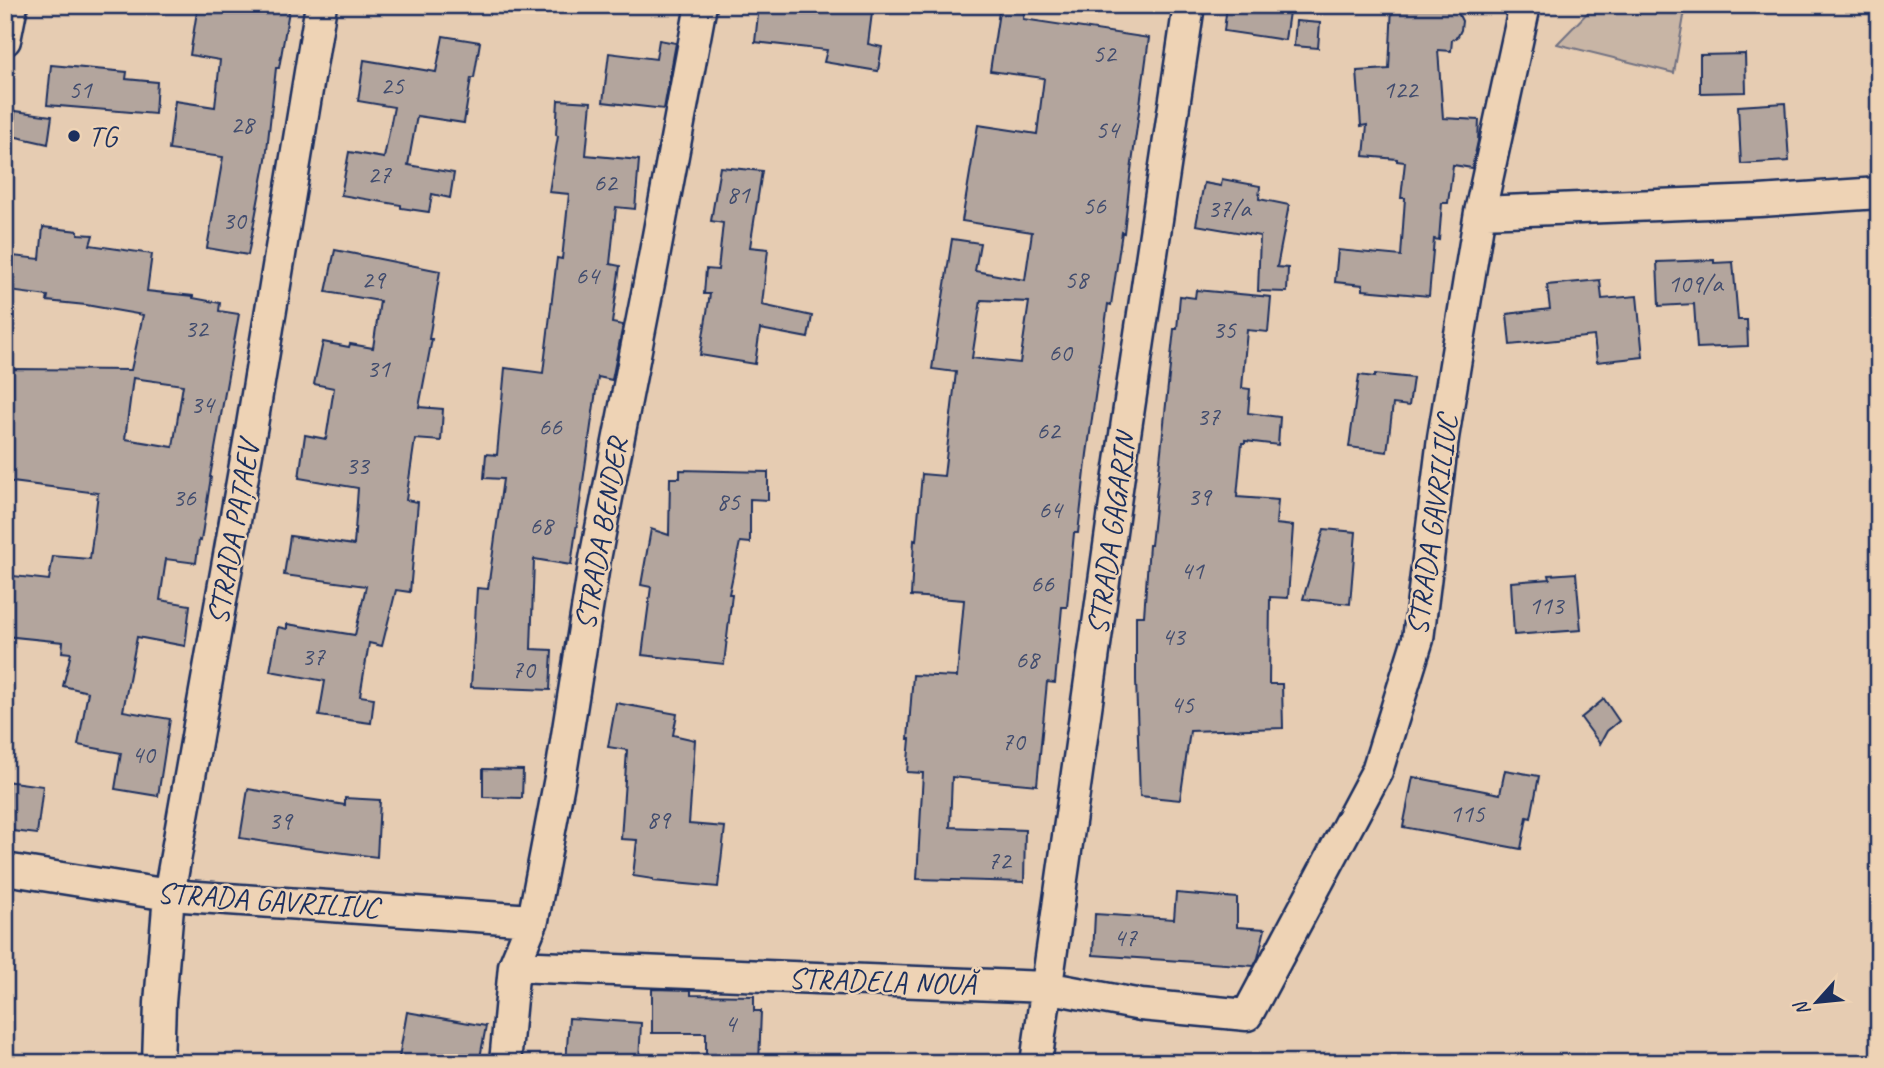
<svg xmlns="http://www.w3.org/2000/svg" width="1884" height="1068" font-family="Caveat,sans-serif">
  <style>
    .green { fill: #c8b5a5; stroke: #727282; stroke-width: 2 }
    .building { fill: #b3a59d; stroke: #1b2f5e; stroke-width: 2; fill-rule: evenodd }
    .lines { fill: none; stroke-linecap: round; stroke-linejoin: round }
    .street-casing { stroke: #1b2f5e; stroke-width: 35 }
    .street { stroke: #eed3b5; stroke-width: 30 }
    .poi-dot { fill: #1b2f5e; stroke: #eed3b5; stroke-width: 2.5 }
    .labels { text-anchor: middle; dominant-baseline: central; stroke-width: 5; stroke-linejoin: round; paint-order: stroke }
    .number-label { font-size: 26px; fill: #414c6e }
    .poi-label { font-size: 30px; fill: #1b2f5e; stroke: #eed3b5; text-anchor: start }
    .street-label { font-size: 30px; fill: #1b2f5e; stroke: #eed3b5 }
  </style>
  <rect width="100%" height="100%" fill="#e6ccb2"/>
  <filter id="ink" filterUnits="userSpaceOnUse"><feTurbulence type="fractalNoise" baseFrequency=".0143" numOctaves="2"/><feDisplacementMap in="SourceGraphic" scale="14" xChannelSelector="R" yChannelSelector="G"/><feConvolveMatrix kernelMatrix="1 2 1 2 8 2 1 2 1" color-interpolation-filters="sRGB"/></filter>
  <g filter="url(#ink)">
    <!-- green -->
    <path class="green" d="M 1595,5 L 1686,5 L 1674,73 L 1557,44 Z"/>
    <!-- building -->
    <path class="building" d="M 198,5 L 290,5 L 279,68 L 276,68 L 266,159 L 248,255 L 207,248 L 223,157 L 169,150 L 175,101 L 215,107 L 220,60 L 190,55 Z
      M 759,5 L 803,5 L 843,9 L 843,5 L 873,5 L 868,44 L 882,47 L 878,71 L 824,62 L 827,50 L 755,42 Z
      M 1000,5 L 1025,5 L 1023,19 L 1149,38 L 1130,178 L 1124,233 L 1122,232 L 1111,305 L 1108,304 L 1087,454 L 1078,533 L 1074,533 L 1067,607 L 1062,607 L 1055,683 L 1047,682 L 1037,785 L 952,777 L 950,827 L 1025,830 L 1024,882 L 917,879 L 923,773 L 907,772 L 910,739 L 908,739 L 913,675 L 957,677 L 964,600 L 911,596 L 914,540 L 916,541 L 922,474 L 944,476 L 956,372 L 932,369 L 952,239 L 980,243 L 975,271 L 1025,280 L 1032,232 L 962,221 L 978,125 L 1037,134 L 1044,78 L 990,71 ZM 981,300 L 1029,302 L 1020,363 L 972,358 Z
      M 1227,5 L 1290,5 L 1285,40 L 1224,31 Z
      M 1392,5 L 1454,5 L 1462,21 L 1461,30 L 1458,36 L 1452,40 L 1451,51 L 1438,50 L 1443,118 L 1479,120 L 1478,141 L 1472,168 L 1453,165 L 1448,203 L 1442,203 L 1439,240 L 1434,239 L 1429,296 L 1363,290 L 1363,285 L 1335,282 L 1338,250 L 1401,256 L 1405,198 L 1401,198 L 1405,162 L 1397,161 L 1397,159 L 1364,156 L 1367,125 L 1361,126 L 1357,71 L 1389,69 Z
      M 1296,21 L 1320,23 L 1318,48 L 1294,46 Z
      M 443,36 L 480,42 L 474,78 L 471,78 L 464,123 L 417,116 L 408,165 L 454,173 L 450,198 L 432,194 L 429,212 L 401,208 L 401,205 L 341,195 L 349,152 L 384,158 L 394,107 L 358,101 L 364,60 L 436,72 Z
      M 659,40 L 676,43 L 664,109 L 603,102 L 609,53 L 656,59 Z
      M 1745,54 L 1746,92 L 1700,93 L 1700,55 Z
      M 51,65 L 127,72 L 126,79 L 157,82 L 155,114 L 47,105 Z
      M 558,100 L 591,102 L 586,155 L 639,160 L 635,209 L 616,207 L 610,264 L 620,266 L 612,323 L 623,325 L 612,380 L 598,377 L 571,565 L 534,559 L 531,649 L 552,650 L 550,690 L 471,687 L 477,588 L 488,589 L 503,479 L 484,478 L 486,454 L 497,455 L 505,368 L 543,373 L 557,258 L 562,259 L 569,194 L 549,192 L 558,136 L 556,135 Z
      M 1785,103 L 1789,161 L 1741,164 L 1738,106 Z
      M 15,111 L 52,116 L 48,144 L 12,136 Z
      M 720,167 L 762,171 L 750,247 L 768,249 L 762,305 L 812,316 L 808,338 L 760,329 L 755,364 L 700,355 L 710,294 L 704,294 L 706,269 L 718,270 L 723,223 L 711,221 Z
      M 1222,179 L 1260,186 L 1259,199 L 1289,205 L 1277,267 L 1288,268 L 1287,292 L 1258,291 L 1260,236 L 1196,225 L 1204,183 L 1221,186 Z
      M 43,227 L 78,231 L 78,234 L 93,235 L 90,245 L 152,254 L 147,291 L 193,296 L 193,298 L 220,303 L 219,311 L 239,314 L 210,477 L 211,477 L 201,541 L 199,540 L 196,563 L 166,559 L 160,600 L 190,605 L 185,646 L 137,637 L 123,711 L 170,719 L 158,796 L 115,789 L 121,753 L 78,745 L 88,692 L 63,686 L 71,653 L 62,652 L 63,642 L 5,636 L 5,575 L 49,580 L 53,556 L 90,559 L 98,493 L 5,481 L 5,429 L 12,430 L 12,369 L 131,370 L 143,315 L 86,305 L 47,301 L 48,296 L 9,291 L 13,256 L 40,259 ZM 133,378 L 183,385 L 173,447 L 125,439 Z
      M 335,250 L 440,271 L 429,339 L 432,339 L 419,407 L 443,409 L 441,441 L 415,439 L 406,500 L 418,502 L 410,592 L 396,590 L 382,646 L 369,643 L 360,696 L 374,698 L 371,723 L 319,716 L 325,681 L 270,671 L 278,627 L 287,629 L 287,624 L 355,635 L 366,586 L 284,575 L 290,536 L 354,545 L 358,488 L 299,478 L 305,435 L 326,439 L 334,388 L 314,384 L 323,342 L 349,347 L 350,344 L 373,348 L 380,301 L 326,292 Z
      M 1714,260 L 1714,263 L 1733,262 L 1738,320 L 1747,320 L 1748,346 L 1697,348 L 1694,304 L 1659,306 L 1657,262 Z
      M 1600,280 L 1602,299 L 1637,296 L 1643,357 L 1597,362 L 1594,336 L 1510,345 L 1507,314 L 1550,309 L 1547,285 Z
      M 1196,290 L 1271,297 L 1268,332 L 1247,330 L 1242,388 L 1250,389 L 1248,413 L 1280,417 L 1278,445 L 1245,441 L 1245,443 L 1242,443 L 1237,497 L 1278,500 L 1276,524 L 1293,526 L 1288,598 L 1270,597 L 1269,684 L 1282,684 L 1283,728 L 1190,731 L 1180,800 L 1140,796 L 1136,680 L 1136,616 L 1144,616 L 1149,545 L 1151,545 L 1174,329 L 1177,329 L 1180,296 L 1195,298 Z
      M 1375,374 L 1413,378 L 1409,406 L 1393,404 L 1387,452 L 1349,447 L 1359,375 L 1375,377 Z
      M 680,470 L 768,472 L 768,500 L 750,499 L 750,543 L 740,542 L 729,594 L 732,594 L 724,664 L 642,655 L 651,587 L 641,585 L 651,529 L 669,535 L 670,478 L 680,478 Z
      M 1324,529 L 1356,532 L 1350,604 L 1303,599 Z
      M 1576,573 L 1581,630 L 1514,635 L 1511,582 L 1550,579 L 1549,575 Z
      M 1604,699 L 1619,721 L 1607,731 L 1600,744 L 1581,718 Z
      M 616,703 L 677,714 L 673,735 L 695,740 L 689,824 L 725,827 L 718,887 L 653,881 L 653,879 L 633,876 L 637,840 L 621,839 L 627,750 L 608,747 Z
      M 483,769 L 523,770 L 522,798 L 483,797 Z
      M 1505,770 L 1539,776 L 1531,818 L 1527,817 L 1521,849 L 1403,827 L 1413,777 L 1500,794 Z
      M 5,781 L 43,786 L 37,834 L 5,830 Z
      M 248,789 L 345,805 L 345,798 L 380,800 L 377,857 L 304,848 L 240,838 Z
      M 1176,893 L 1237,898 L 1237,927 L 1265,929 L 1258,958 L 1254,966 L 1093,955 L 1095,914 L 1174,919 Z
      M 652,989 L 691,990 L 691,995 L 754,996 L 754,1011 L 761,1011 L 759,1063 L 706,1063 L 706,1033 L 652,1033 Z
      M 407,1012 L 486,1026 L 479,1063 L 398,1063 Z
      M 569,1018 L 641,1023 L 639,1063 L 566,1063 Z"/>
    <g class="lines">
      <!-- street casing -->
      <g class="street-casing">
        <path id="street" d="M 5,40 L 12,5
          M 1480,212 L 1760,201 L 1879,193
          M 5,869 L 169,895 L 533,920
          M 514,966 L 1046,987 L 1141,1005 L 1247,1015 L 1377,771 L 1418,639 L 1443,438 L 1480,212 L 1525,5
          M 158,1063 L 160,1003 L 169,895 L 252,425 L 321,5
          M 505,1063 L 514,966 L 533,920 L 562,767 L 595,559 L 652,268 L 701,5
          M 1036,1063 L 1119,475 L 1189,5"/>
      </g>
      <!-- street -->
      <use href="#street" class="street"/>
    </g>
  </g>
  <!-- markers -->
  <circle class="poi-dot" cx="74" cy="136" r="7"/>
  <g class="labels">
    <!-- number labels -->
    <g class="number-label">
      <text x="1104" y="53">52</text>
      <text x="392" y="85">25</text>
      <text x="80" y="89">51</text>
      <text x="1400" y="89">122</text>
      <text x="242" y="124">28</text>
      <text x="1107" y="129">54</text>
      <text x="379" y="174">27</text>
      <text x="605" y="182">62</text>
      <text x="738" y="194">81</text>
      <text x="1094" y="205">56</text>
      <text x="1229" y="208">37/a</text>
      <text x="234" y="220">30</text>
      <text x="587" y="275">64</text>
      <text x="373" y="279">29</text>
      <text x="1076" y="279">58</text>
      <text x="1695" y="283">109/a</text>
      <text x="196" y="328">32</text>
      <text x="1224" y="329">35</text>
      <text x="1060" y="352">60</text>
      <text x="378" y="368">31</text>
      <text x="202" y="404">34</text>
      <text x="1208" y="416">37</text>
      <text x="550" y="426">66</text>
      <text x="1048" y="430">62</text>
      <text x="357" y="465">33</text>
      <text x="1199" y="496">39</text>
      <text x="184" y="497">36</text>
      <text x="728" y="501">85</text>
      <text x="1050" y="509">64</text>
      <text x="541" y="525">68</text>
      <text x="1192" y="570">41</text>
      <text x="1042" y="583">66</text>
      <text x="1546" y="605">113</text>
      <text x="1173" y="636">43</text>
      <text x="313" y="656">37</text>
      <text x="1027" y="659">68</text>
      <text x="523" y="669">70</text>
      <text x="1182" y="704">45</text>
      <text x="1013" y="741">70</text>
      <text x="143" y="754">40</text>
      <text x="1467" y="813">115</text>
      <text x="658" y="819">89</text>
      <text x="280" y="820">39</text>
      <text x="999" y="860">72</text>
      <text x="1125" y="937">47</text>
      <text x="730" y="1023">4</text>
    </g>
    <!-- poi labels -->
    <g class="poi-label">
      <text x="88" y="136">TG</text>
    </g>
    <!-- street labels -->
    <g class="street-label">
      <text transform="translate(1432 525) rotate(-82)">STRADA GAVRILIUC</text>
      <text transform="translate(233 533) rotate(-80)">STRADA PAȚAEV</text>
      <text transform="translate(601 534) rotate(-80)">STRADA BENDER</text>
      <text transform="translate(1111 534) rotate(-82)">STRADA GAGARIN</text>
      <text transform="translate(268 900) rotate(4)">STRADA GAVRILIUC</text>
      <text transform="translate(882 981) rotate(2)">STRADELA NOUĂ</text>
    </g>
  </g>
  <!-- margin -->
  <rect width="1884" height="1068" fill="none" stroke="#eed3b5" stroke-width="28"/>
  <rect x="14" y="14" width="1856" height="1040" fill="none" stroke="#1b2f5e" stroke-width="2.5" filter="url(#ink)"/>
  <!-- north arrow -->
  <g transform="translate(1817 1002) rotate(243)" stroke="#eed3b5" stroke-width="5" paint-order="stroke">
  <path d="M0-5L12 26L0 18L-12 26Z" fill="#1b2f5e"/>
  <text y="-10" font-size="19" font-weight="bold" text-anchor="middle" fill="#1b2f5e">N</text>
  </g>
</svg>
